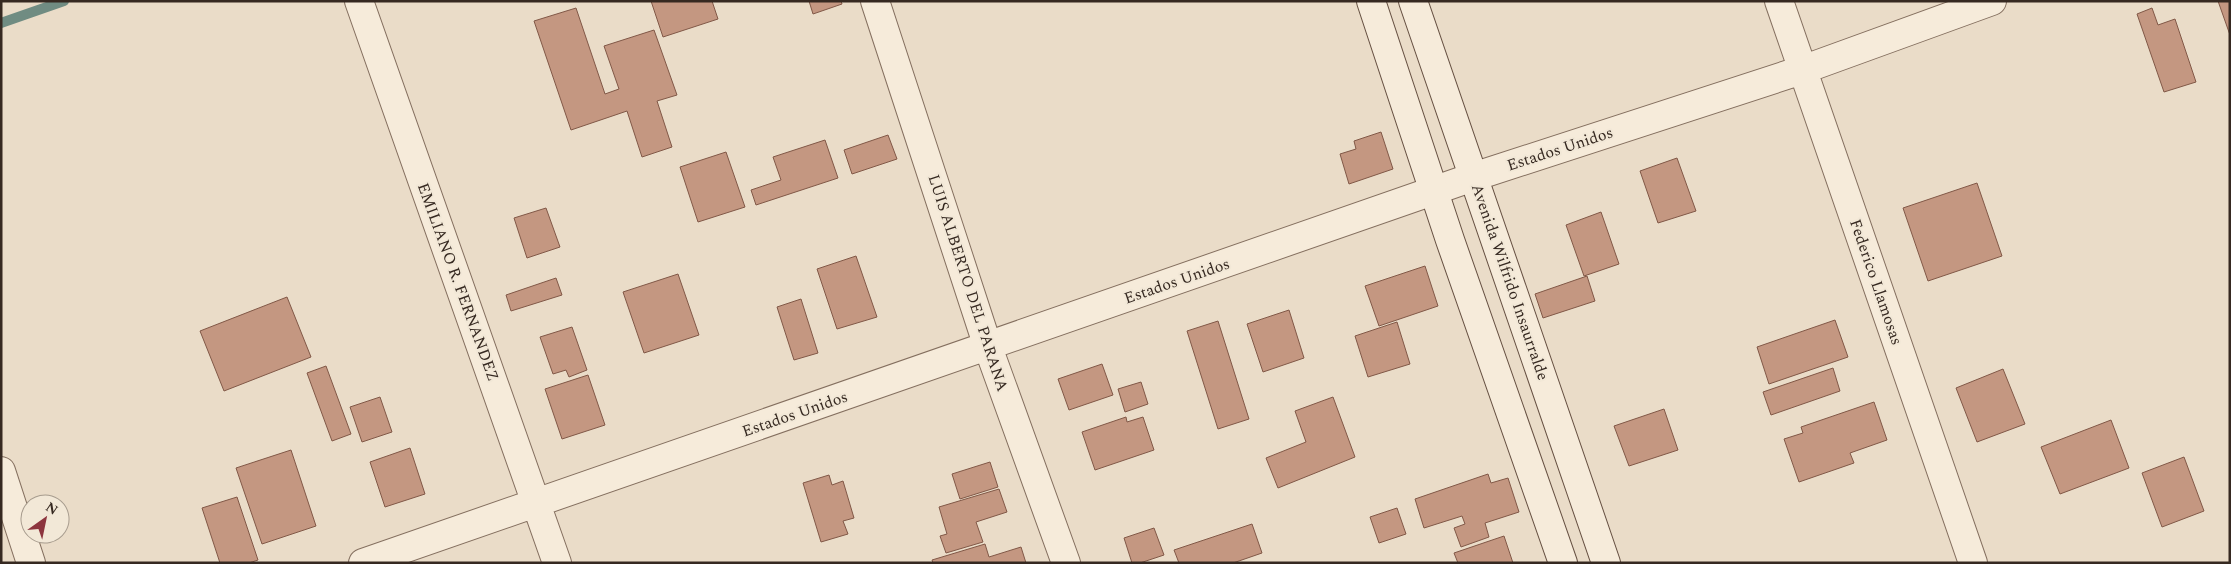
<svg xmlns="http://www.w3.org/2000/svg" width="2231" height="564" font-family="Spectral,serif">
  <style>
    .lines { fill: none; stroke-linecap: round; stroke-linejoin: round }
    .stream { stroke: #708c82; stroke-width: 10 }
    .building { fill: #c49781; stroke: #815847 }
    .street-casing { stroke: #846f5f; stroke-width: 30 }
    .secondary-casing { stroke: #665042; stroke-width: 30 }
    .street { stroke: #f6ebda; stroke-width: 28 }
    .secondary { stroke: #f6ebda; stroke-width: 28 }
    .labels { text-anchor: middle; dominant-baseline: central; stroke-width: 4; stroke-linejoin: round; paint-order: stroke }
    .street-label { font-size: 16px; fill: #362921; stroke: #f2e8d7 }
  </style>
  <rect width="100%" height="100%" fill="#eadcc8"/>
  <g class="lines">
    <!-- stream -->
    <path class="stream" d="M 1,23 L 64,1"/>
  </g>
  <!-- building -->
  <path class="building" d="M 651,1 L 712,1 L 718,19 L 663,37 Z
    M 809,1 L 841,1 L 842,4 L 813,14 Z
    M 2218,1 L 2230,1 L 2230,35 Z
    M 576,8 L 605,94 L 619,89 L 604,46 L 654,30 L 677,95 L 657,101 L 672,147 L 642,157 L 627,111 L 571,130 L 534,21 Z
    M 2152,8 L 2158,25 L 2175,19 L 2196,82 L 2164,92 L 2137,14 Z
    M 1381,132 L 1393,169 L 1349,184 L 1340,154 L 1356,149 L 1354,141 Z
    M 888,135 L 897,159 L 852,174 L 844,150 Z
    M 825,140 L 838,178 L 756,205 L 751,190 L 781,180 L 773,157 Z
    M 726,152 L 745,207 L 698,222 L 680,167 Z
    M 1677,158 L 1696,211 L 1658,223 L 1640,171 Z
    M 1977,183 L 2002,256 L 1928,281 L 1903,208 Z
    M 546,208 L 560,247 L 527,258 L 514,218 Z
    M 1601,212 L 1619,264 L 1584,276 L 1566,225 Z
    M 856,256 L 877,317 L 837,329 L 817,269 Z
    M 1425,266 L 1438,306 L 1379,326 L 1365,286 Z
    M 678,274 L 699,335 L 644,353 L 623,292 Z
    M 1587,276 L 1595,301 L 1543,318 L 1535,294 Z
    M 556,278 L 562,295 L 511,311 L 506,295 Z
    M 287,297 L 311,357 L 224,391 L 200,331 Z
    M 801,299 L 818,353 L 794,360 L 777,307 Z
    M 1289,310 L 1304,358 L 1263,372 L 1247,324 Z
    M 1835,320 L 1848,357 L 1769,384 L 1757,347 Z
    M 1218,321 L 1249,419 L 1218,429 L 1187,331 Z
    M 1397,322 L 1410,364 L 1368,377 L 1355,336 Z
    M 572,327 L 587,370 L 569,377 L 566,370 L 553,374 L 540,337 Z
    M 1102,364 L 1113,395 L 1069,410 L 1058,379 Z
    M 326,366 L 351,434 L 332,441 L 307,373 Z
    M 1833,368 L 1840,391 L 1771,415 L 1763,392 Z
    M 2003,369 L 2025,424 L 1977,442 L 1956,388 Z
    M 588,375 L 605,425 L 562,439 L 545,389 Z
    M 1141,382 L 1148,404 L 1125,412 L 1118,389 Z
    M 380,397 L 392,432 L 362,442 L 350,407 Z
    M 1333,397 L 1355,457 L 1278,488 L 1266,458 L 1306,442 L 1295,411 Z
    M 1874,402 L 1887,440 L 1850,453 L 1854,463 L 1799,482 L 1784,439 L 1803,433 L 1801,427 Z
    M 1664,409 L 1678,450 L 1629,466 L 1614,426 Z
    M 1126,417 L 1127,422 L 1143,417 L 1154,450 L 1095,470 L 1082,432 Z
    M 2111,420 L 2129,468 L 2060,494 L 2041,447 Z
    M 410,448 L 425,494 L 385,507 L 370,462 Z
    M 291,450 L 316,526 L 262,544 L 236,468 Z
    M 2184,457 L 2204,511 L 2162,527 L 2142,473 Z
    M 990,462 L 998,487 L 960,499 L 952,474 Z
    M 1488,474 L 1491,483 L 1508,478 L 1519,512 L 1485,523 L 1489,537 L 1461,547 L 1454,528 L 1465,524 L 1462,516 L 1424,528 L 1415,499 Z
    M 829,475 L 832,485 L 843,481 L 854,518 L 843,521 L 848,534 L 821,542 L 803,483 Z
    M 999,489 L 1007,512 L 976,522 L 983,542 L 946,553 L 940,536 L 947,534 L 939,507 Z
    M 237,497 L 258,560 L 249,563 L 220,563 L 202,508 Z
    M 1397,508 L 1406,534 L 1379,543 L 1370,517 Z
    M 1252,524 L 1262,553 L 1233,563 L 1179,563 L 1174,550 Z
    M 1154,528 L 1164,555 L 1140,563 L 1132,563 L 1124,538 Z
    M 1504,536 L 1513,563 L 1458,563 L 1454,553 Z
    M 985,544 L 989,557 L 1021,547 L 1026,563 L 933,563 L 932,560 Z"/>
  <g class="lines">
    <!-- street casing -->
    <g class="street-casing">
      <path id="street" d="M 359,1 L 557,563
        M 875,1 L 988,347 L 1066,563
        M 1779,1 L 1973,563
        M 1,471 L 31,563
        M 363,563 L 1473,177 L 1802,70 L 1992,1"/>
    </g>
    <!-- secondary casing -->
    <g class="secondary-casing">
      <path id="secondary" d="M 1371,1 L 1450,240 L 1563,563
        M 1413,1 L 1606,563"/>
    </g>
    <!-- street -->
    <use href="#street" class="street"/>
    <!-- secondary -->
    <use href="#secondary" class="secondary"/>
  </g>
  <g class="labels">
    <!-- street labels -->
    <g class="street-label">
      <text transform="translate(1560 149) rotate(-18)">Estados Unidos</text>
      <text transform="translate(1177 281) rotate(-19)">Estados Unidos</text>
      <text transform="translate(458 282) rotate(70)">EMILIANO R. FERNANDEZ</text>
      <text transform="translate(1510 282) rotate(71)">Avenida Wilfrido Insaurralde</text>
      <text transform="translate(1876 282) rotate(71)">Federico Llamosas</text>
      <text transform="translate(968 283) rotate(72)">LUIS ALBERTO DEL PARANA</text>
      <text transform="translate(795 414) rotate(-19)">Estados Unidos</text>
    </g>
  </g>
  <!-- border -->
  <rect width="2231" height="564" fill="none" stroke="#362921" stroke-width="5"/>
  <!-- north arrow -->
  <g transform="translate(45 519) rotate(33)"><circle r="24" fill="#f2e8d7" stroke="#a79c8e"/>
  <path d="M0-4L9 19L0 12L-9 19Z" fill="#8d353e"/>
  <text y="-8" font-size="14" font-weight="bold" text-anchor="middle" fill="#362921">N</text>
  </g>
</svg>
